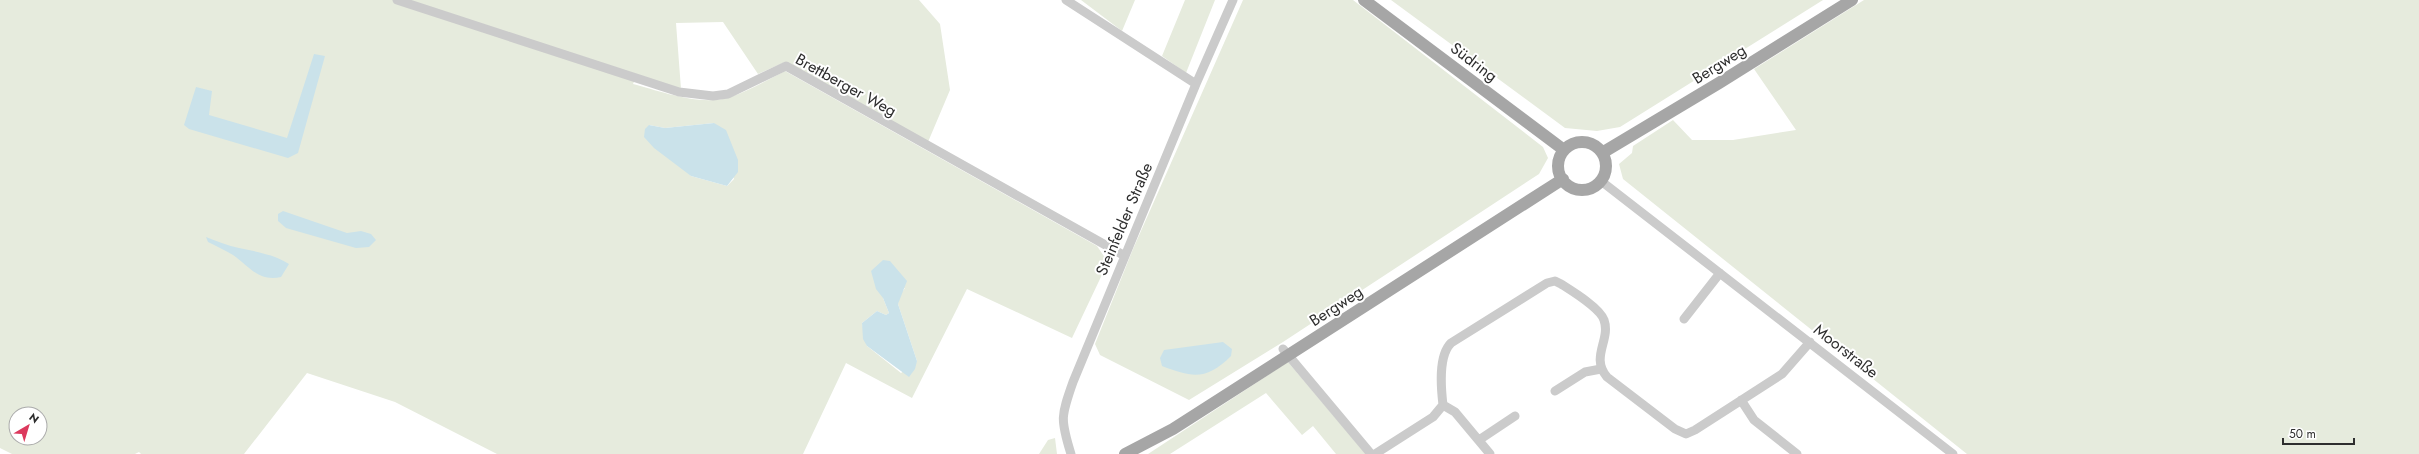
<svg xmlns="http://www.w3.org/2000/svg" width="2419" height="454" font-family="Jost,sans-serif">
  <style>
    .green { fill: #e6ebdd; fill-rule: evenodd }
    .water { fill: #cae2ea }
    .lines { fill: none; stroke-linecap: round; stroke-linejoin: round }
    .minor { stroke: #cbcbcb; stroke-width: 9 }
    .major { stroke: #a6a6a6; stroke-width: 12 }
    .labels { text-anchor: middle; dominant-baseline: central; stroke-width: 4; stroke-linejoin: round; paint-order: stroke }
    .street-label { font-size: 16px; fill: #2e2e2e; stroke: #fff }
  </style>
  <rect width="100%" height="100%" fill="#fff"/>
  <!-- green -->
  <path class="green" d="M 0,0 L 919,0 L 940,24 L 950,90 L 928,142 L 785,62 L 758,74 L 723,22 L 676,23 L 681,89 L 637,75 L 633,84 C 660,91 702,107 730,97 C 749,91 767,80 785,71 L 1097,246 L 1108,262 L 1072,338 L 967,289 L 912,398 L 846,363 L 803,454 L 497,454 L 395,402 L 307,373 L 244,454 L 141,454 L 139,452 L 135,454 L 12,454 L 0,448 ZM 714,123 L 734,179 L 727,186 L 691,176 L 649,125 L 665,128 ZM 905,288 L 899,296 L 898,304 L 917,361 L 901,373 L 867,346 L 862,323 L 877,311 L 886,315 L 889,313 L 883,298 ZM 16,414 L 40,414 L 40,438 L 16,438 Z
    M 1081,0 L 1135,0 L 1122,31 Z
    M 1185,0 L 1215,0 L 1186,73 L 1162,56 Z
    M 1243,0 L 1353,0 L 1543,147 L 1548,158 L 1539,174 L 1283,342 L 1189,400 L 1100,355 L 1095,344 L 1133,249 Z
    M 1391,0 L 1823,0 L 1620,127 L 1597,131 L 1565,128 Z
    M 1864,0 L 2419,0 L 2419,454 L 1967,454 L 1623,179 L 1619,164 L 1632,153 L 1633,146 L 1673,120 L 1692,140 L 1733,140 L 1796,130 L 1754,69 Z
    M 1288,362 L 1366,454 L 1336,454 L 1313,426 L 1302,435 L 1266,393 L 1170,454 L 1148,454 Z
    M 1055,438 L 1057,454 L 1039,454 L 1048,440 Z"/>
  <!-- water -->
  <path class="water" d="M 314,54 L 325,56 L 298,153 L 288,158 L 189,129 L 184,125 L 196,87 L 212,91 L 209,115 L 287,138 Z
    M 714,123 L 726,130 L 738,160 L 738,172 L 727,186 L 691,176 L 654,148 L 644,137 L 645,129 L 649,125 L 665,128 Z
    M 283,211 L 347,233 L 361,231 L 371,234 L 376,240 L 369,247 L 356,248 L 286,228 L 278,221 L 278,214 Z
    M 206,237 C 217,241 228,246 239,248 C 257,252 273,254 289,264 L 281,277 C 258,282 249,266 233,255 C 225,250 216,246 208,242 Z
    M 883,260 L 890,261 L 907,281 L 898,304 L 917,361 L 915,369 L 909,377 L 867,346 L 863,339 L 862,323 L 877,311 L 886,315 L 889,313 L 883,298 L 876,289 L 871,271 Z
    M 1223,342 L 1232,349 L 1231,356 C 1207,380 1193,378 1162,366 L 1160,358 L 1164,350 Z"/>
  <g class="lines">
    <!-- minor -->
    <path class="minor" d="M 397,0 L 679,92 L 713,96 L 728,94 L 786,66 L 1125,256
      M 1066,0 L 1196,84
      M 1601,181 L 1953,454
      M 1684,319 L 1720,273
      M 1283,349 L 1371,454
      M 1555,391 L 1585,372 L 1601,369
      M 1741,400 L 1754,420 L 1797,454
      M 1443,405 L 1455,412 L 1490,454
      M 1479,440 L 1515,416
      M 1071,454 C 1060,419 1061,416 1073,382 L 1196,84 L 1233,0
      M 1375,454 L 1433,417 L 1443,405 C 1441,388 1438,356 1451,343 L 1547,283 L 1555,281 L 1561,284 C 1572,291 1600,308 1604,320 C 1611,340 1590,357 1607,377 L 1675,429 L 1686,434 L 1695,430 L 1782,374 L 1810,342"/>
    <!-- major -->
    <path class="major" d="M 1364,0 L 1564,150
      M1558 166a24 24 0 1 1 48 0a24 24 0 1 1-48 0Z
      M 1602,153 L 1719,83 L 1852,0
      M 1125,454 L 1173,429 L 1563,179"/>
  </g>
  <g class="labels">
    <!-- street labels -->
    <g class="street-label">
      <text transform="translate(1474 62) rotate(37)">Südring</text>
      <text transform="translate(1719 64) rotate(-32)">Bergweg</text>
      <text transform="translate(846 85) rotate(29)">Brettberger Weg</text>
      <text transform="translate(1124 219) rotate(-67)">Steinfelder Straße</text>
      <text transform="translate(1336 306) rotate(-33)">Bergweg</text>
      <text transform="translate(1846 351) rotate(38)">Moorstraße</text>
    </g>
  </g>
  <!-- north arrow -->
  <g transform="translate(28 426) rotate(38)"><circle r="19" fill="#ffffff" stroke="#ababab"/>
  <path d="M0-3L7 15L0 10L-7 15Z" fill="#dc395d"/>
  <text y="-6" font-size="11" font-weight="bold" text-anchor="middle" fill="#2e2e2e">N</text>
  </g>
  <!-- scale -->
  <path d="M2283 438v6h71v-6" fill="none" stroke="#2e2e2e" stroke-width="2"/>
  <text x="2289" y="438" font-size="12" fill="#2e2e2e" stroke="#ffffff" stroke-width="3" paint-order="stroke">50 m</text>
</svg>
